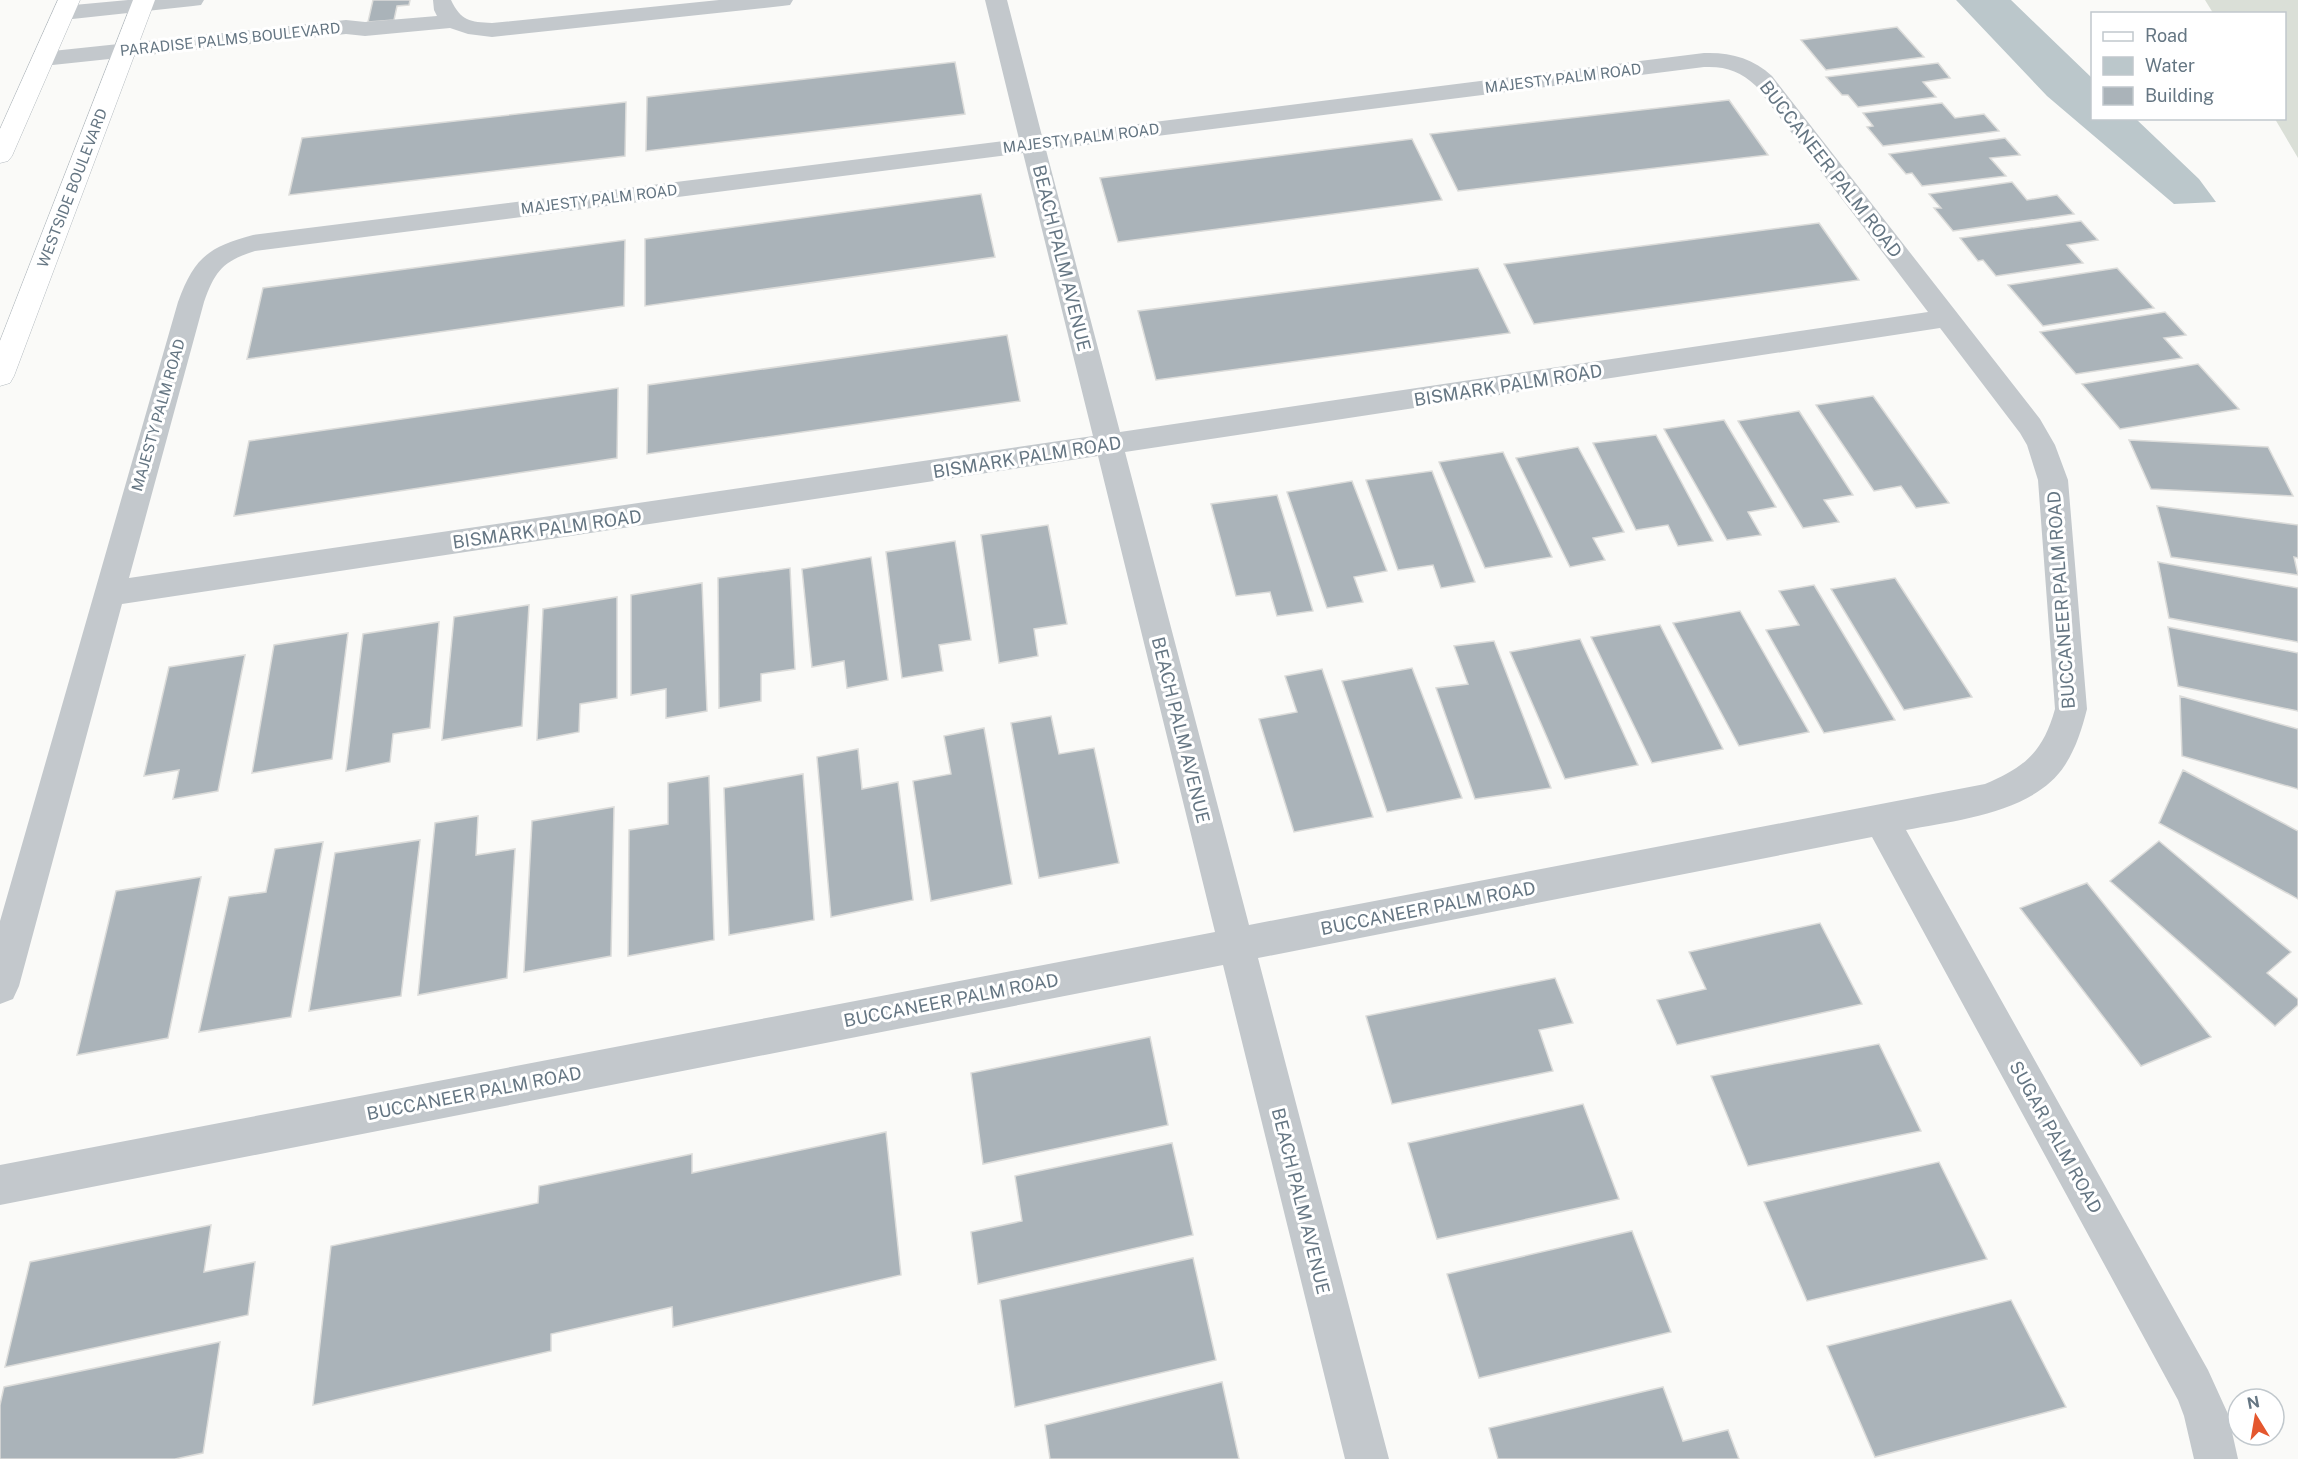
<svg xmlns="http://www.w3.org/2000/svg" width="2298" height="1459" font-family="'Public Sans',sans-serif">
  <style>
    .green { fill: #dadfd7 }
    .water { fill: #bbc7cb }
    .building { fill: #aab3b9; stroke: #dcdcda; stroke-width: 1.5 }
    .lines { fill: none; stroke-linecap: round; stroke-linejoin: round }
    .secondary-casing { stroke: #b3babf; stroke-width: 1 }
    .street { fill: #c3c8cc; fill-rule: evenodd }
    .secondary { fill: #fff; fill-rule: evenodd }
    .labels { text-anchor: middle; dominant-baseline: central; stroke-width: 6; stroke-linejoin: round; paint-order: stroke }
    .far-street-label { font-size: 15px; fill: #657683; stroke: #fff }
    .street-label { font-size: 18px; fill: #657683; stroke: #fff }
  </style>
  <rect width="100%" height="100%" fill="#fafaf8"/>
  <!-- green -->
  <path class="green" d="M 2205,0 L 2298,0 L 2298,158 L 2275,119 L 2284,118 L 2284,14 L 2213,13 Z"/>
  <!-- water -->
  <path class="water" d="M 1956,0 L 2011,0 L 2092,78 L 2092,118 L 2136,119 L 2199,179 L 2216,202 L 2174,204 L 2047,96 Z"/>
  <!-- building -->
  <path class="building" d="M 373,0 L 410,0 L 409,5 L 397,6 L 394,20 L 368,22 Z
    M 1897,27 L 1924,57 L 1826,70 L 1801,40 Z
    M 955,62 L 965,114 L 646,151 L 647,97 Z
    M 1938,63 L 1950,78 L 1923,82 L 1936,97 L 1858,107 L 1848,95 L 1842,95 L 1826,77 Z
    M 1729,100 L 1768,155 L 1458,191 L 1430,134 Z
    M 626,102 L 625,156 L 289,195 L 302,138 Z
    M 1942,103 L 1955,118 L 1984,114 L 1999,131 L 1883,146 L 1867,127 L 1873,126 L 1863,113 Z
    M 2005,138 L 2020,155 L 1990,158 L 2006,176 L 1922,186 L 1912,173 L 1906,174 L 1889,154 Z
    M 1412,139 L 1442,200 L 1118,242 L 1100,178 Z
    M 2012,182 L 2027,200 L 2057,195 L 2074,214 L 1953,231 L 1934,208 L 1941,208 L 1929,194 Z
    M 981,194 L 995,257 L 645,306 L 645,239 Z
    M 2081,221 L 2098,240 L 2067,245 L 2083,263 L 1996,276 L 1983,260 L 1978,261 L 1960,238 Z
    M 1819,223 L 1859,280 L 1534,324 L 1504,264 Z
    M 625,240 L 624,306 L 247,359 L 263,288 Z
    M 1478,268 L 1510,333 L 1156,380 L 1138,311 Z
    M 2117,268 L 2154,308 L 2043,326 L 2008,285 Z
    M 2165,312 L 2186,335 L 2164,338 L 2182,358 L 2076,374 L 2040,332 Z
    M 1007,335 L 1020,401 L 647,454 L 648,385 Z
    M 2198,364 L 2239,409 L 2120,429 L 2082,384 Z
    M 618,388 L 617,458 L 234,516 L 249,441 Z
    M 1873,396 L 1949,503 L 1916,508 L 1901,486 L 1874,491 L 1816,405 Z
    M 1799,411 L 1853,495 L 1824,500 L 1839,522 L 1803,528 L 1738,421 Z
    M 1724,420 L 1776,507 L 1748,512 L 1761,535 L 1727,540 L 1664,429 Z
    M 1656,435 L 1713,541 L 1678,546 L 1668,525 L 1636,530 L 1593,443 Z
    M 2129,440 L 2268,447 L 2293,496 L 2151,489 Z
    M 1578,447 L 1624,532 L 1593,538 L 1605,560 L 1570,567 L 1516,458 Z
    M 1503,452 L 1552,557 L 1485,568 L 1439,462 Z
    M 1432,471 L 1475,582 L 1441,588 L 1433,565 L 1398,570 L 1366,480 Z
    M 1352,481 L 1387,571 L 1354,577 L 1363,602 L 1327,608 L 1287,492 Z
    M 1277,495 L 1313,611 L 1277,616 L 1270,592 L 1236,596 L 1211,504 Z
    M 2157,506 L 2298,525 L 2298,558 L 2294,557 L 2298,575 L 2171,557 Z
    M 1048,525 L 1067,624 L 1034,629 L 1038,656 L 999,663 L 981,535 Z
    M 955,541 L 971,640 L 939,645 L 943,671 L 902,678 L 886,552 Z
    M 871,557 L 888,680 L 847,688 L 844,661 L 812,667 L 802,569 Z
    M 2158,562 L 2298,588 L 2298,642 L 2169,618 Z
    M 790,568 L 795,669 L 761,674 L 761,701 L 719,708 L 718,578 Z
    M 1895,578 L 1972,697 L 1904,710 L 1831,589 Z
    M 702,583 L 707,711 L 666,718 L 666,689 L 631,695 L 631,595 Z
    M 1814,585 L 1895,720 L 1824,733 L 1766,630 L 1799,625 L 1779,591 Z
    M 617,597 L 617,698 L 580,704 L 579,732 L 537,740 L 543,609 Z
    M 529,605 L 522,726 L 442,740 L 454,617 Z
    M 1740,611 L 1809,732 L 1739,746 L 1673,623 Z
    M 439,622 L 430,728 L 393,734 L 390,762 L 346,771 L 363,634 Z
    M 1660,625 L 1723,749 L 1652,763 L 1591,637 Z
    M 2168,627 L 2298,653 L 2298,711 L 2178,686 Z
    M 348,633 L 332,759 L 252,773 L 274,645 Z
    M 1580,639 L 1638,765 L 1565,779 L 1510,652 Z
    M 1494,641 L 1551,788 L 1475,799 L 1436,688 L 1468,684 L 1454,646 Z
    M 245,655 L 218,791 L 173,799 L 179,770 L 144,776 L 169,667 Z
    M 1412,668 L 1462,798 L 1387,812 L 1342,681 Z
    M 1322,669 L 1373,817 L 1294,832 L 1259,719 L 1297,712 L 1285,676 Z
    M 2180,696 L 2298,729 L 2298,789 L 2182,756 Z
    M 1051,716 L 1059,754 L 1094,748 L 1119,863 L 1039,878 L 1011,723 Z
    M 984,728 L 1012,884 L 931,901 L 913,781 L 951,774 L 944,736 Z
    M 858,749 L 862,789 L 898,782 L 913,900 L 831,917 L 817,757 Z
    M 2183,770 L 2298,831 L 2298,899 L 2159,823 Z
    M 803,774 L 814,920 L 729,935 L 724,788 Z
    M 709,776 L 714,940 L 628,956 L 629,830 L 668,824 L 668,783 Z
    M 614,807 L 611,956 L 524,972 L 532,821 Z
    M 478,816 L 476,855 L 515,849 L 507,978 L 418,995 L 435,823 Z
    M 420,840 L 401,996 L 309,1011 L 335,853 Z
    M 2159,841 L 2291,952 L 2267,973 L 2298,999 L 2298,1005 L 2275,1026 L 2110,881 Z
    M 323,842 L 291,1017 L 199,1032 L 229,897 L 266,892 L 275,849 Z
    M 201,877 L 168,1038 L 77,1055 L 116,891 Z
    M 2087,883 L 2211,1037 L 2141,1066 L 2020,908 Z
    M 1820,923 L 1862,1004 L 1677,1045 L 1657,1000 L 1706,989 L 1689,952 Z
    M 1555,978 L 1573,1023 L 1539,1030 L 1553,1071 L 1392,1104 L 1366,1016 Z
    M 1150,1037 L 1168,1125 L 983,1164 L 971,1073 Z
    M 1879,1044 L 1921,1131 L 1748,1166 L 1711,1076 Z
    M 1583,1104 L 1619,1199 L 1437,1239 L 1408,1143 Z
    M 886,1132 L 901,1275 L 673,1327 L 672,1307 L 551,1334 L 551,1351 L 313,1405 L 331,1246 L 538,1203 L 539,1186 L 692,1154 L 692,1173 Z
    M 1172,1143 L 1193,1235 L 978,1284 L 971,1232 L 1022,1221 L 1015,1176 Z
    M 1939,1162 L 1987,1259 L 1807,1301 L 1764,1202 Z
    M 211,1225 L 204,1272 L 255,1262 L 248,1315 L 5,1367 L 30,1262 Z
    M 1632,1231 L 1671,1332 L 1479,1378 L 1447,1274 Z
    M 1193,1258 L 1216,1360 L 1015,1407 L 1000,1300 Z
    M 2011,1300 L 2066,1407 L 1875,1457 L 1827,1346 Z
    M 220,1342 L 203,1453 L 175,1459 L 0,1459 L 0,1405 L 4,1387 Z
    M 1222,1382 L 1239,1459 L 1050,1459 L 1045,1425 Z
    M 1663,1387 L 1683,1441 L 1728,1430 L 1739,1459 L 1498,1459 L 1489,1428 Z"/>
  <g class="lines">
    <!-- secondary casing -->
    <g class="secondary-casing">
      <path id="secondary" d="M 58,0 L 80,0 L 12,156 L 8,161 L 0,163 L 0,129 Z
        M 133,0 L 155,0 L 14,376 L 10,383 L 0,386 L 0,341 Z"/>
    </g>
    <!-- street -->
    <path class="street" d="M 128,0 L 204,0 L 201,5 L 193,6 L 63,20 L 55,18 L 52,13 L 55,8 L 63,6 Z
      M 433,0 L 451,0 C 461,21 470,22 492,23 L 719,0 L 793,0 L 790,5 L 782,6 L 492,37 L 468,34 L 450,28 L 365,36 L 346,34 L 43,66 L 35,64 L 32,59 L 35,54 L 43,52 L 346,20 L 365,22 L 437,16 L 434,10 Z
      M 985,0 L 1007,0 L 1042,136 L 1704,53 C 1730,52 1753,58 1772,76 L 2040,419 L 2055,445 L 2068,480 L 2087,709 C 2082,729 2076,748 2065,765 C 2034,813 1957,820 1906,830 L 2208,1370 L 2228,1414 L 2238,1459 L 2194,1459 L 2184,1416 L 2178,1400 L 1872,837 L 1258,958 L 1389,1459 L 1345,1459 L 1223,965 L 0,1205 L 0,1165 L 1215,932 L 1098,456 L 122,604 L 19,986 L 13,999 L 0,1004 L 0,921 L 178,302 C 194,258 208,247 253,235 L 1019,139 ZM 1704,67 C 1726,66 1740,71 1756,86 L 1928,312 L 1120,432 L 1046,150 ZM 1023,153 L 1093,436 L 129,578 L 204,302 C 215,271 223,261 255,251 ZM 1940,328 L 2020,433 L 2027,445 L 2038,480 L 2055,709 C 2043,752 2025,767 1985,784 L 1249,925 L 1125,452 Z"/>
    <!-- secondary -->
    <use href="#secondary" class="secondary"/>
  </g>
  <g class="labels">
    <!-- far-street labels -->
    <g class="far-street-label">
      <text transform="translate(230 39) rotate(-6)">PARADISE PALMS BOULEVARD</text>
      <text transform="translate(1563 78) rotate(-7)">MAJESTY PALM ROAD</text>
      <text transform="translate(1081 138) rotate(-7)">MAJESTY PALM ROAD</text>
      <text transform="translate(72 188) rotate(-69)">WESTSIDE BOULEVARD</text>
      <text transform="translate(599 199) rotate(-7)">MAJESTY PALM ROAD</text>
      <text transform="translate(158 415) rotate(-74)">MAJESTY PALM ROAD</text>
    </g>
    <!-- street labels -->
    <g class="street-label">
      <text transform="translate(1831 169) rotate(52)">BUCCANEER PALM ROAD</text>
      <text transform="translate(1062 258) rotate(76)">BEACH PALM AVENUE</text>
      <text transform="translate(1508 385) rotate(-9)">BISMARK PALM ROAD</text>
      <text transform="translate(1027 457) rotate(-9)">BISMARK PALM ROAD</text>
      <text transform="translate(547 529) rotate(-8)">BISMARK PALM ROAD</text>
      <text transform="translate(2061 600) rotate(-94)">BUCCANEER PALM ROAD</text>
      <text transform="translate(1181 730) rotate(76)">BEACH PALM AVENUE</text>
      <text transform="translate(1428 908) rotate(-11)">BUCCANEER PALM ROAD</text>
      <text transform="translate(951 1000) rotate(-11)">BUCCANEER PALM ROAD</text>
      <text transform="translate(474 1093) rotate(-11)">BUCCANEER PALM ROAD</text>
      <text transform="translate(2056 1137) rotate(61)">SUGAR PALM ROAD</text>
      <text transform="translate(1301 1201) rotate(76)">BEACH PALM AVENUE</text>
    </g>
  </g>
  <!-- legend -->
  <rect x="2091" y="12" width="195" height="108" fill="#ffffff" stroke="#c1c8cd" stroke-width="1.5"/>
  <rect x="2103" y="32" width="30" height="9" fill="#ffffff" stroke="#c1c8cd" stroke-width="1.5"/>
  <text x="2145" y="42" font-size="18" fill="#657683">Road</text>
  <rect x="2103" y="57" width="30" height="18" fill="#bbc7cb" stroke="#c1c8cd" stroke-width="1.5"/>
  <text x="2145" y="72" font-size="18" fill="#657683">Water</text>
  <rect x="2103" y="87" width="30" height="18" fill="#aab3b9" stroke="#c1c8cd" stroke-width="1.5"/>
  <text x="2145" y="102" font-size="18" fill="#657683">Building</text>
  <!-- north arrow -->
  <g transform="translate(2256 1417) rotate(349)"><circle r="28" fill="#ffffff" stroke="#c1c8cd" stroke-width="1.5"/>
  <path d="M0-4.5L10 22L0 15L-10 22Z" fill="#e4572e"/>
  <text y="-9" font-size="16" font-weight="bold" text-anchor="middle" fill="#657683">N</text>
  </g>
</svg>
